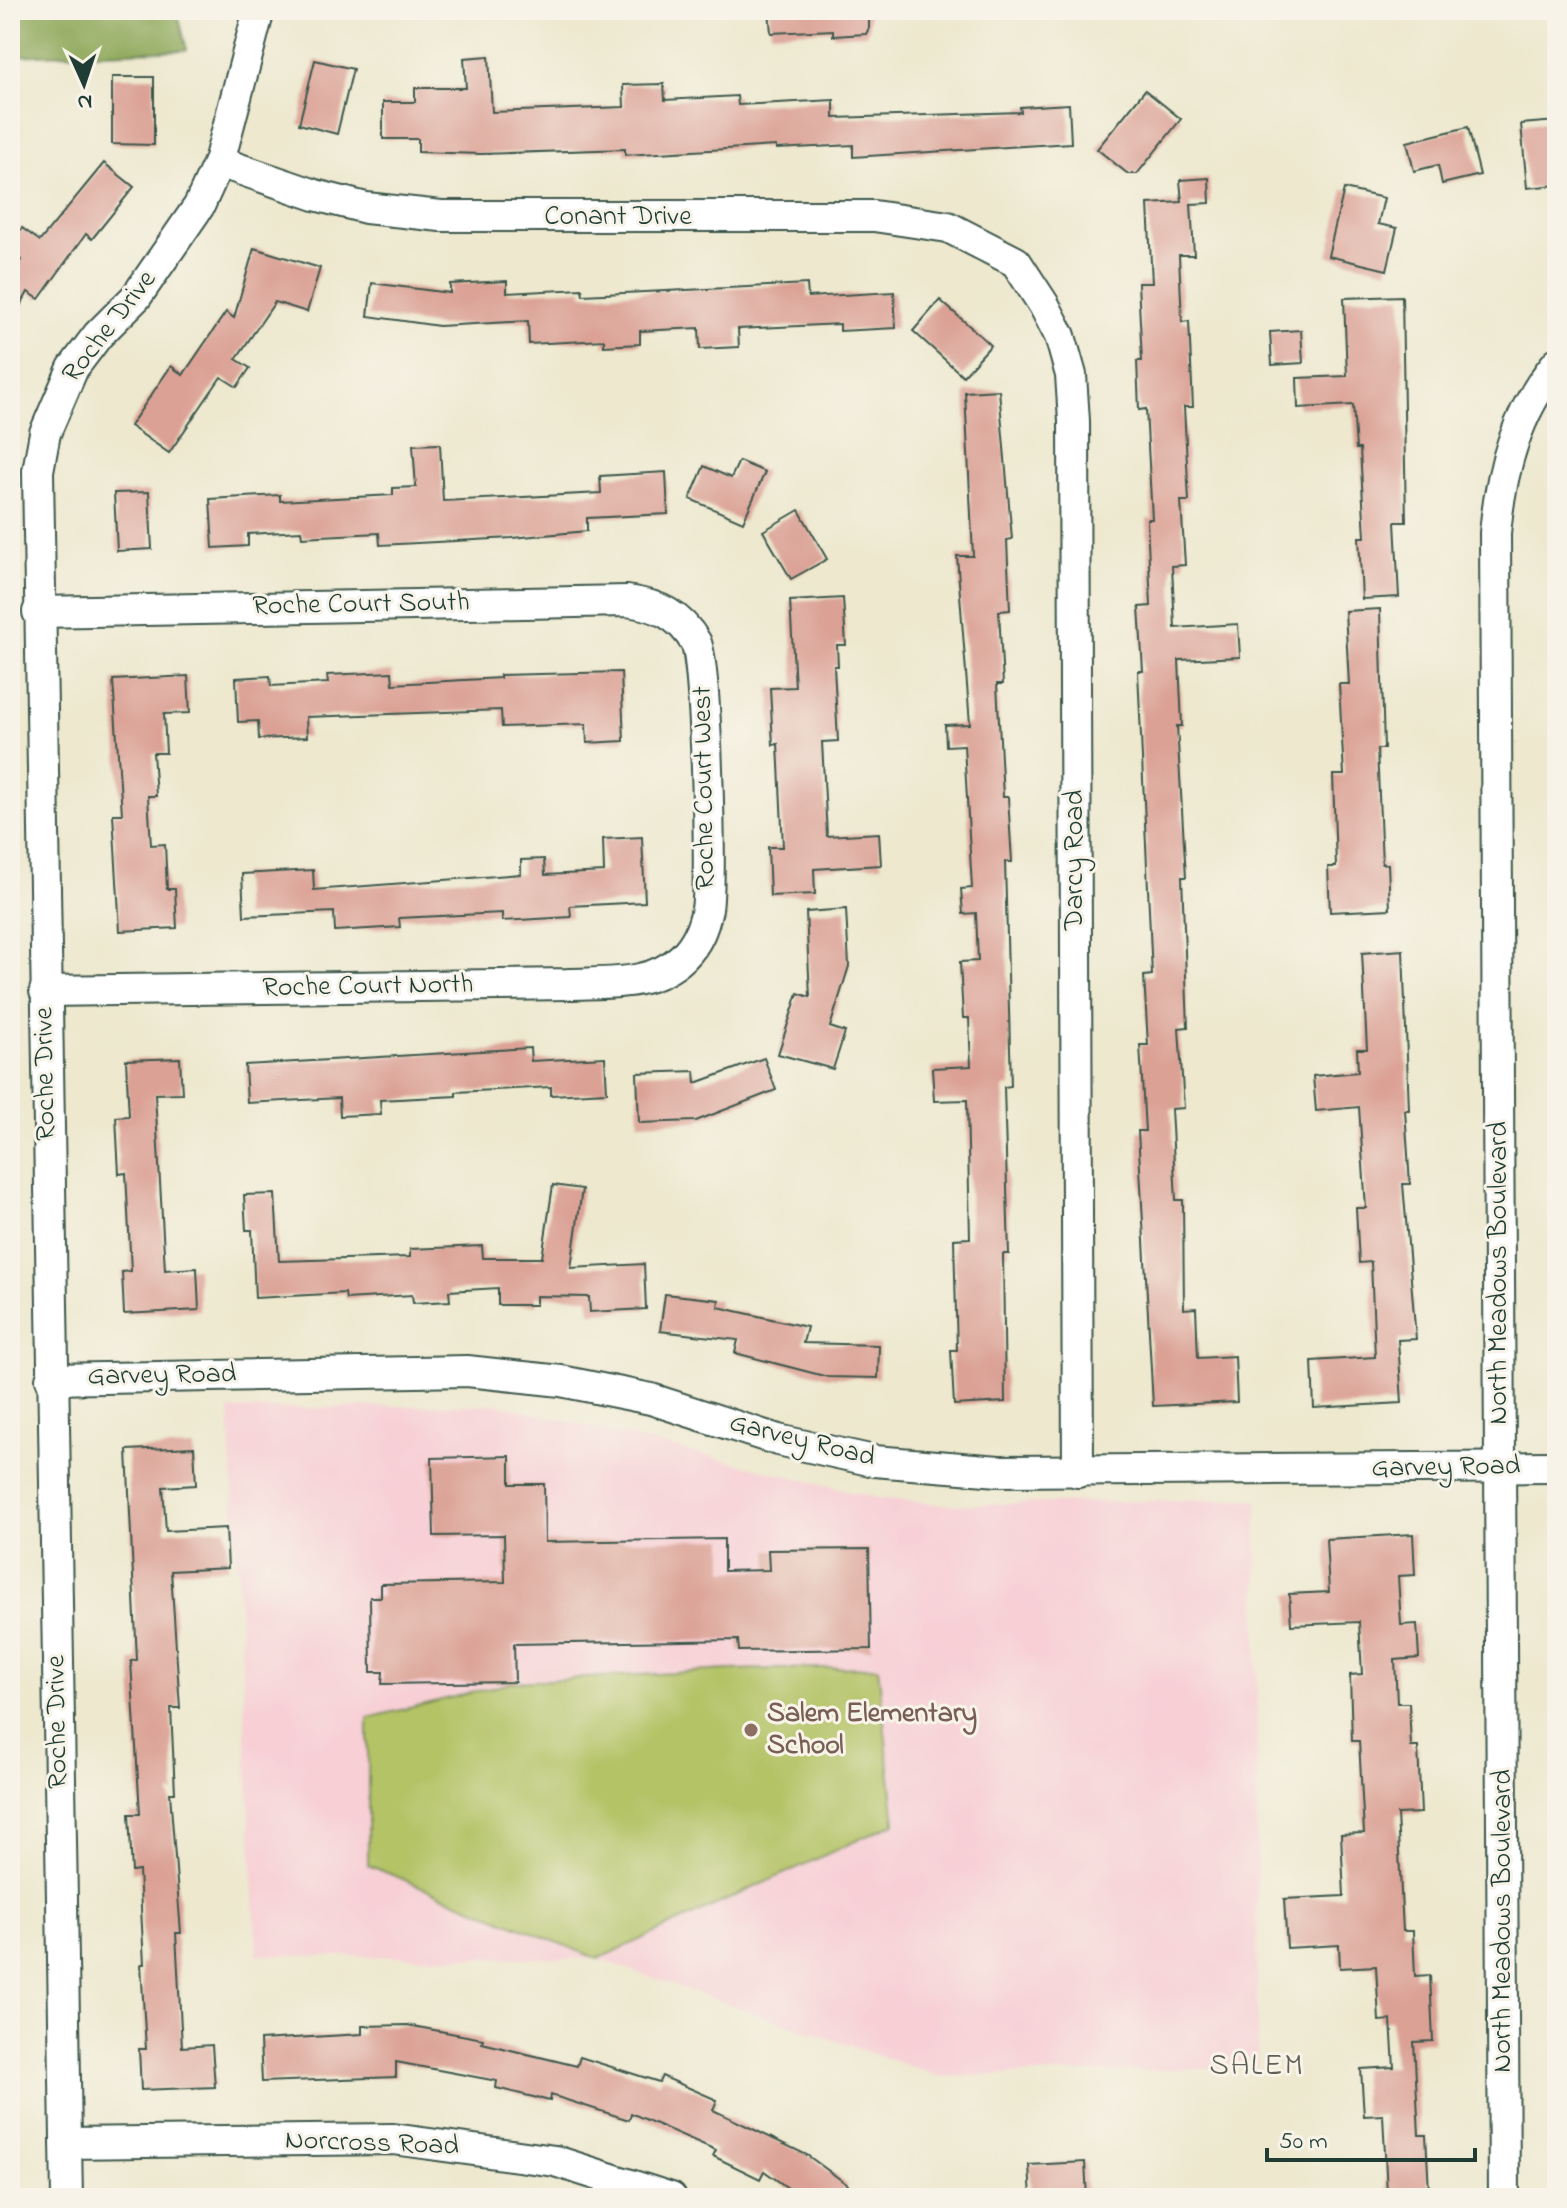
<svg xmlns="http://www.w3.org/2000/svg" width="1567" height="2208" font-family="'Indie Flower',sans-serif">
<rect width="100%" height="100%" fill="#f7f3e8"/>
<filter id="ink" filterUnits="userSpaceOnUse"><feTurbulence type="fractalNoise" baseFrequency=".0125" numOctaves="2"/><feDisplacementMap in="SourceGraphic" scale="16" xChannelSelector="R" yChannelSelector="G"/><feConvolveMatrix kernelMatrix="1 2 1 2 8 2 1 2 1" color-interpolation-filters="sRGB"/></filter>
<filter id="wash" filterUnits="userSpaceOnUse"><feTurbulence type="fractalNoise" baseFrequency=".006" numOctaves="4" result="noise"/><feDisplacementMap in="SourceGraphic" scale="32" xChannelSelector="R" yChannelSelector="G"/><feGaussianBlur stdDeviation="1.8" result="paint"/><feColorMatrix in="noise" values="0 0 0 0 0 0 0 0 0 0 0 0 0 0 0 0 0 1.4 0 .05"/><feComposite in="paint" operator="in"/></filter>
<g filter="url(#wash)">
<rect width="100%" height="100%" fill="#ede8ce"/>
<path fill="#f7cfd5" d="M497,1404L877,1498L947,1505L1257,1499V2067L941,2077L598,1959L257,1955L229,1410Z"/>
<path fill="#b4c366" stroke="#6a804d" stroke-width="2" d="M878,1667L895,1823L598,1959L368,1865V1718L515,1682L728,1670Z"/>
<path fill="#8fa95b" stroke="#577348" stroke-width="2" d="M10,10H177L187,50L10,56Z"/>
<g id="blocks">
<g fill="#dba195">
<path d="M769,10H869V28L866,34L833,36V30L771,33Z"/>
<path d="M489,56L492,112L624,107L623,85L664,84L665,100L737,96L738,105L834,100V118L1021,112L1020,107L1069,104L1071,143L853,157V145L776,149V146L625,155V149L481,154L418,152V139H383V102H415V88H466L464,58Z"/>
<path d="M315,60L353,69L337,134L299,124Z"/>
<path d="M112,77H154V145L112,144Z"/>
<path d="M1145,90L1181,119L1137,174H1128L1097,149Z"/>
<path d="M1557,121V185L1527,188L1521,124Z"/>
<path d="M1468,127L1480,175L1442,184L1438,165L1414,171L1407,142Z"/>
<path d="M104,163L134,187L92,239L86,234L39,299L28,292L10,325V276L21,260L10,252V245L22,228L40,241Z"/>
<path d="M1209,178L1210,203L1191,204L1194,255H1179L1182,322L1189,321L1193,407H1184L1189,501H1181L1185,565L1172,566L1175,628L1238,624L1240,657L1179,660L1182,726H1177L1186,877H1182L1188,1027L1179,1028L1184,1108L1171,1109L1176,1200H1183L1184,1309L1196,1308L1198,1358L1235,1356L1237,1402L1153,1406L1138,1131H1145L1140,1045H1148L1144,976L1152,975L1138,671H1143L1139,607L1151,606L1147,519H1152L1146,409L1139,410L1137,361H1142L1138,283H1152L1148,204L1182,202L1180,180Z"/>
<path d="M1344,189L1384,198L1378,224L1397,228L1387,270L1328,256Z"/>
<path d="M254,248L320,268L307,312L275,302L236,359L250,368L237,387L221,377L169,453L130,426L171,366L183,375L226,312L234,318Z"/>
<path d="M507,281V293L582,289L583,295L807,284L808,297L894,292L896,328L840,331V324L738,329L739,347L700,349L699,328L640,331V344L604,346V340L529,344L528,321L439,326L368,316L372,283L450,293V284Z"/>
<path d="M1402,296L1406,522H1395L1399,597L1362,599L1359,537H1365L1360,449H1356L1353,405L1298,408L1297,378L1347,376L1344,298Z"/>
<path d="M940,300L991,345L963,376L913,331Z"/>
<path d="M1301,330L1303,363L1272,365L1270,332Z"/>
<path d="M999,390L1012,539L1007,540L1010,610L999,611L1003,684H997L1003,797H1008L1012,862H1005L1011,1086L1004,1087L1009,1254H1003L1005,1402L954,1405L951,1350H957L954,1239L970,1238L967,1100L934,1101L932,1068L971,1066L969,1018H963L960,962L978,961L976,913L963,914L961,889L972,888L964,745L946,746L945,725L970,724L957,556H973L965,392Z"/>
<path d="M440,444L443,501L601,493L600,476L666,472L668,514L587,518V531L512,538L380,545L379,533L302,537L301,531L248,534V546L213,548L210,499L280,495V501L393,495V488L416,487L413,445Z"/>
<path d="M739,461L765,472L743,522L690,499L704,466L731,478Z"/>
<path d="M149,492L152,549L117,551L114,493Z"/>
<path d="M799,510L827,559L791,579L763,531Z"/>
<path d="M843,598L846,645H837L838,666H834L838,741L822,742L827,836L879,833L881,865L814,869L815,894L770,896L768,847H783L778,744L773,745L770,688L795,687L790,601Z"/>
<path d="M1380,609L1384,749H1377L1382,864H1388L1390,909L1330,912L1328,867H1336L1333,775H1344L1339,684H1349L1345,611Z"/>
<path d="M392,672L393,684L500,678V675L621,672L624,741L587,743L586,724L502,727L501,710L306,717L307,737L259,739L258,721L238,722L236,678L270,676L271,686L328,683L327,675Z"/>
<path d="M188,676L190,713L164,714L166,753H153L156,796H148L151,845L165,844L167,889H175L177,928L120,931L113,814H122L113,680Z"/>
<path d="M642,837L645,902L570,906L571,917L502,921V913L399,918L400,927L335,931L334,912L244,916L242,874L313,870L314,890L521,874V860L544,859L545,875L604,872L603,839Z"/>
<path d="M846,909L849,966L830,1027L845,1032L833,1069L778,1054L798,993L810,997L806,912Z"/>
<path d="M1403,950L1409,1110H1405L1410,1184H1403L1416,1339L1398,1340L1402,1403L1314,1408L1312,1361L1375,1357L1371,1262L1359,1263L1356,1208H1366L1359,1107L1316,1111L1313,1076L1358,1072L1357,1049H1367L1362,953Z"/>
<path d="M530,1048L531,1061L605,1057L607,1092L551,1095V1087L456,1092V1096L380,1100L381,1114L340,1116L339,1098L247,1103L245,1065Z"/>
<path d="M180,1058L182,1093L155,1094L165,1270L197,1268L199,1310L124,1314L122,1272L131,1271L126,1173L119,1174L116,1117L129,1116L126,1060Z"/>
<path d="M764,1058L776,1090L696,1121L639,1123L637,1073L695,1071L696,1083Z"/>
<path d="M553,1185L582,1189L571,1268L644,1264L646,1309L590,1312L589,1297L536,1296V1305H498V1288L449,1291L450,1301L413,1303L412,1295L346,1299L345,1293L255,1298L252,1230H246L244,1195L275,1194L279,1261L410,1257V1249L482,1246L483,1258H542Z"/>
<path d="M665,1294L719,1300L718,1307L807,1327L803,1343L879,1345L878,1378L828,1377L735,1353L738,1340L660,1331Z"/>
<path d="M194,1447L196,1485L163,1487L166,1531L226,1528L228,1568L171,1571L180,1708H171L175,1793H170L181,1933H176L182,2047L212,2045L215,2087L141,2090L139,2049H146L141,1964H144L139,1871L132,1872L129,1814H140L131,1661L137,1660L127,1450Z"/>
<path d="M510,1456V1484H544L545,1542L724,1539V1571L769,1570L768,1550L869,1549L871,1649L739,1651L738,1640L514,1644L515,1682L382,1684L383,1672H371L370,1597H381V1584L505,1582L504,1535L434,1536L432,1458Z"/>
<path d="M1413,1534L1415,1575L1398,1576L1401,1625L1417,1624L1419,1658L1395,1660L1397,1703H1409L1411,1747H1418L1421,1813L1397,1814L1403,1931H1413L1415,1976L1430,1975L1433,2041L1414,2042L1419,2135H1426L1429,2191L1387,2193L1383,2115L1364,2116L1361,2069L1394,2067L1391,2020L1379,2021L1376,1966L1340,1968L1339,1945L1287,1948L1284,1899L1344,1896L1341,1834L1364,1833L1359,1741H1352L1350,1675L1362,1674L1359,1622L1291,1625L1289,1594L1329,1592L1326,1539Z"/>
<path d="M407,2025L483,2039L482,2043L577,2066L580,2057L659,2082L662,2076L717,2100L713,2110L807,2155L848,2185L838,2198H802L764,2171L760,2179L713,2156L716,2150L631,2113L629,2120L551,2095L550,2101L496,2088L497,2081L396,2062V2077L262,2082L260,2040L362,2034V2026Z"/>
<path d="M1085,2162L1087,2198H1031L1029,2165Z"/>
</g>
</g>
</g>
<g filter="url(#ink)">
<use href="#blocks" fill-opacity="0" stroke="#3e574b" stroke-width="2"/>
<g fill="none" stroke-linecap="round" stroke-linejoin="round">
<defs>
<g id="minor">
<path d="M219,162L315,195L366,208L441,216H874L948,227L1016,262L1044,305L1060,336L1071,375L1074,421L1078,1472"/>
<path d="M38,612L627,601C658,605 680,615 696,643C706,661 712,882 707,909C703,928 697,943 683,957C652,987 608,982 568,984L45,991"/>
<path d="M51,1379L467,1371L561,1381L651,1399L778,1440L874,1461L999,1471L1557,1467"/>
<path d="M66,2143L393,2139L555,2161L671,2198"/>
<path d="M67,2198L38,471L45,433L73,368L98,335L136,297L199,206L219,162L259,10"/>
<path d="M1504,2198L1495,533C1501,470 1516,413 1557,363"/>
</g>
</defs>
<use href="#minor" stroke="#3e574b" stroke-width="34"/>
<use href="#minor" stroke="#fff" stroke-width="30"/>
</g>
</g>
<circle fill="#8d6e63" stroke="#f7f3e8" stroke-width="3" cx="751" cy="1730" r="8"/>
<g text-anchor="middle" dominant-baseline="central" stroke-width="6" stroke-linejoin="round" paint-order="stroke">
<g font-size="28" fill="#1f3d34" stroke="#f7f3e8">
<text x="618" y="217">Conant Drive</text>
<text transform="translate(110 327) rotate(-52)">Roche Drive</text>
<text transform="translate(361 605) rotate(-1)">Roche Court South</text>
<text transform="translate(705 788) rotate(-91)">Roche Court West</text>
<text transform="translate(1075 860) rotate(-90)">Darcy Road</text>
<text transform="translate(368 987) rotate(-1)">Roche Court North</text>
<text transform="translate(46 1074) rotate(-91)">Roche Drive</text>
<text transform="translate(1499 1273) rotate(-90)">North Meadows Boulevard</text>
<text transform="translate(162 1376) rotate(-1)">Garvey Road</text>
<text transform="translate(802 1441) rotate(14)">Garvey Road</text>
<text transform="translate(1446 1468) rotate(-1)">Garvey Road</text>
<text transform="translate(58 1722) rotate(-91)">Roche Drive</text>
<text transform="translate(1503 1921) rotate(-90)">North Meadows Boulevard</text>
<text transform="translate(372 2144) rotate(2)">Norcross Road</text>
</g>
<g font-size="28" font-weight="bold" fill="#785e54" stroke="#f7f3e8" text-anchor="start">
<text x="767" y="1714">Salem Elementary<tspan x="767" dy="32">School</tspan></text>
</g>
<g font-size="30" letter-spacing="2" fill="#616056" stroke="#f7f3e8">
<text x="1257" y="2067">SALEM</text>
</g>
</g>
<rect width="1567" height="2208" fill="none" stroke="#f7f3e8" stroke-width="40"/>
<g transform="translate(84 84) rotate(177)" stroke="#f7f3e8" stroke-width="6" paint-order="stroke">
<path d="M0-6L14 30L0 20L-14 30Z" fill="#1f3d34"/>
<text y="-12" font-size="22" font-weight="bold" text-anchor="middle" fill="#1f3d34">N</text>
</g>
<path d="M1267 2148v12h208v-12" fill="none" stroke="#1f3d34" stroke-width="4"/>
<text x="1279" y="2148" font-size="24" fill="#1f3d34" stroke="#f7f3e8" stroke-width="6" paint-order="stroke">50 m</text>
</svg>
